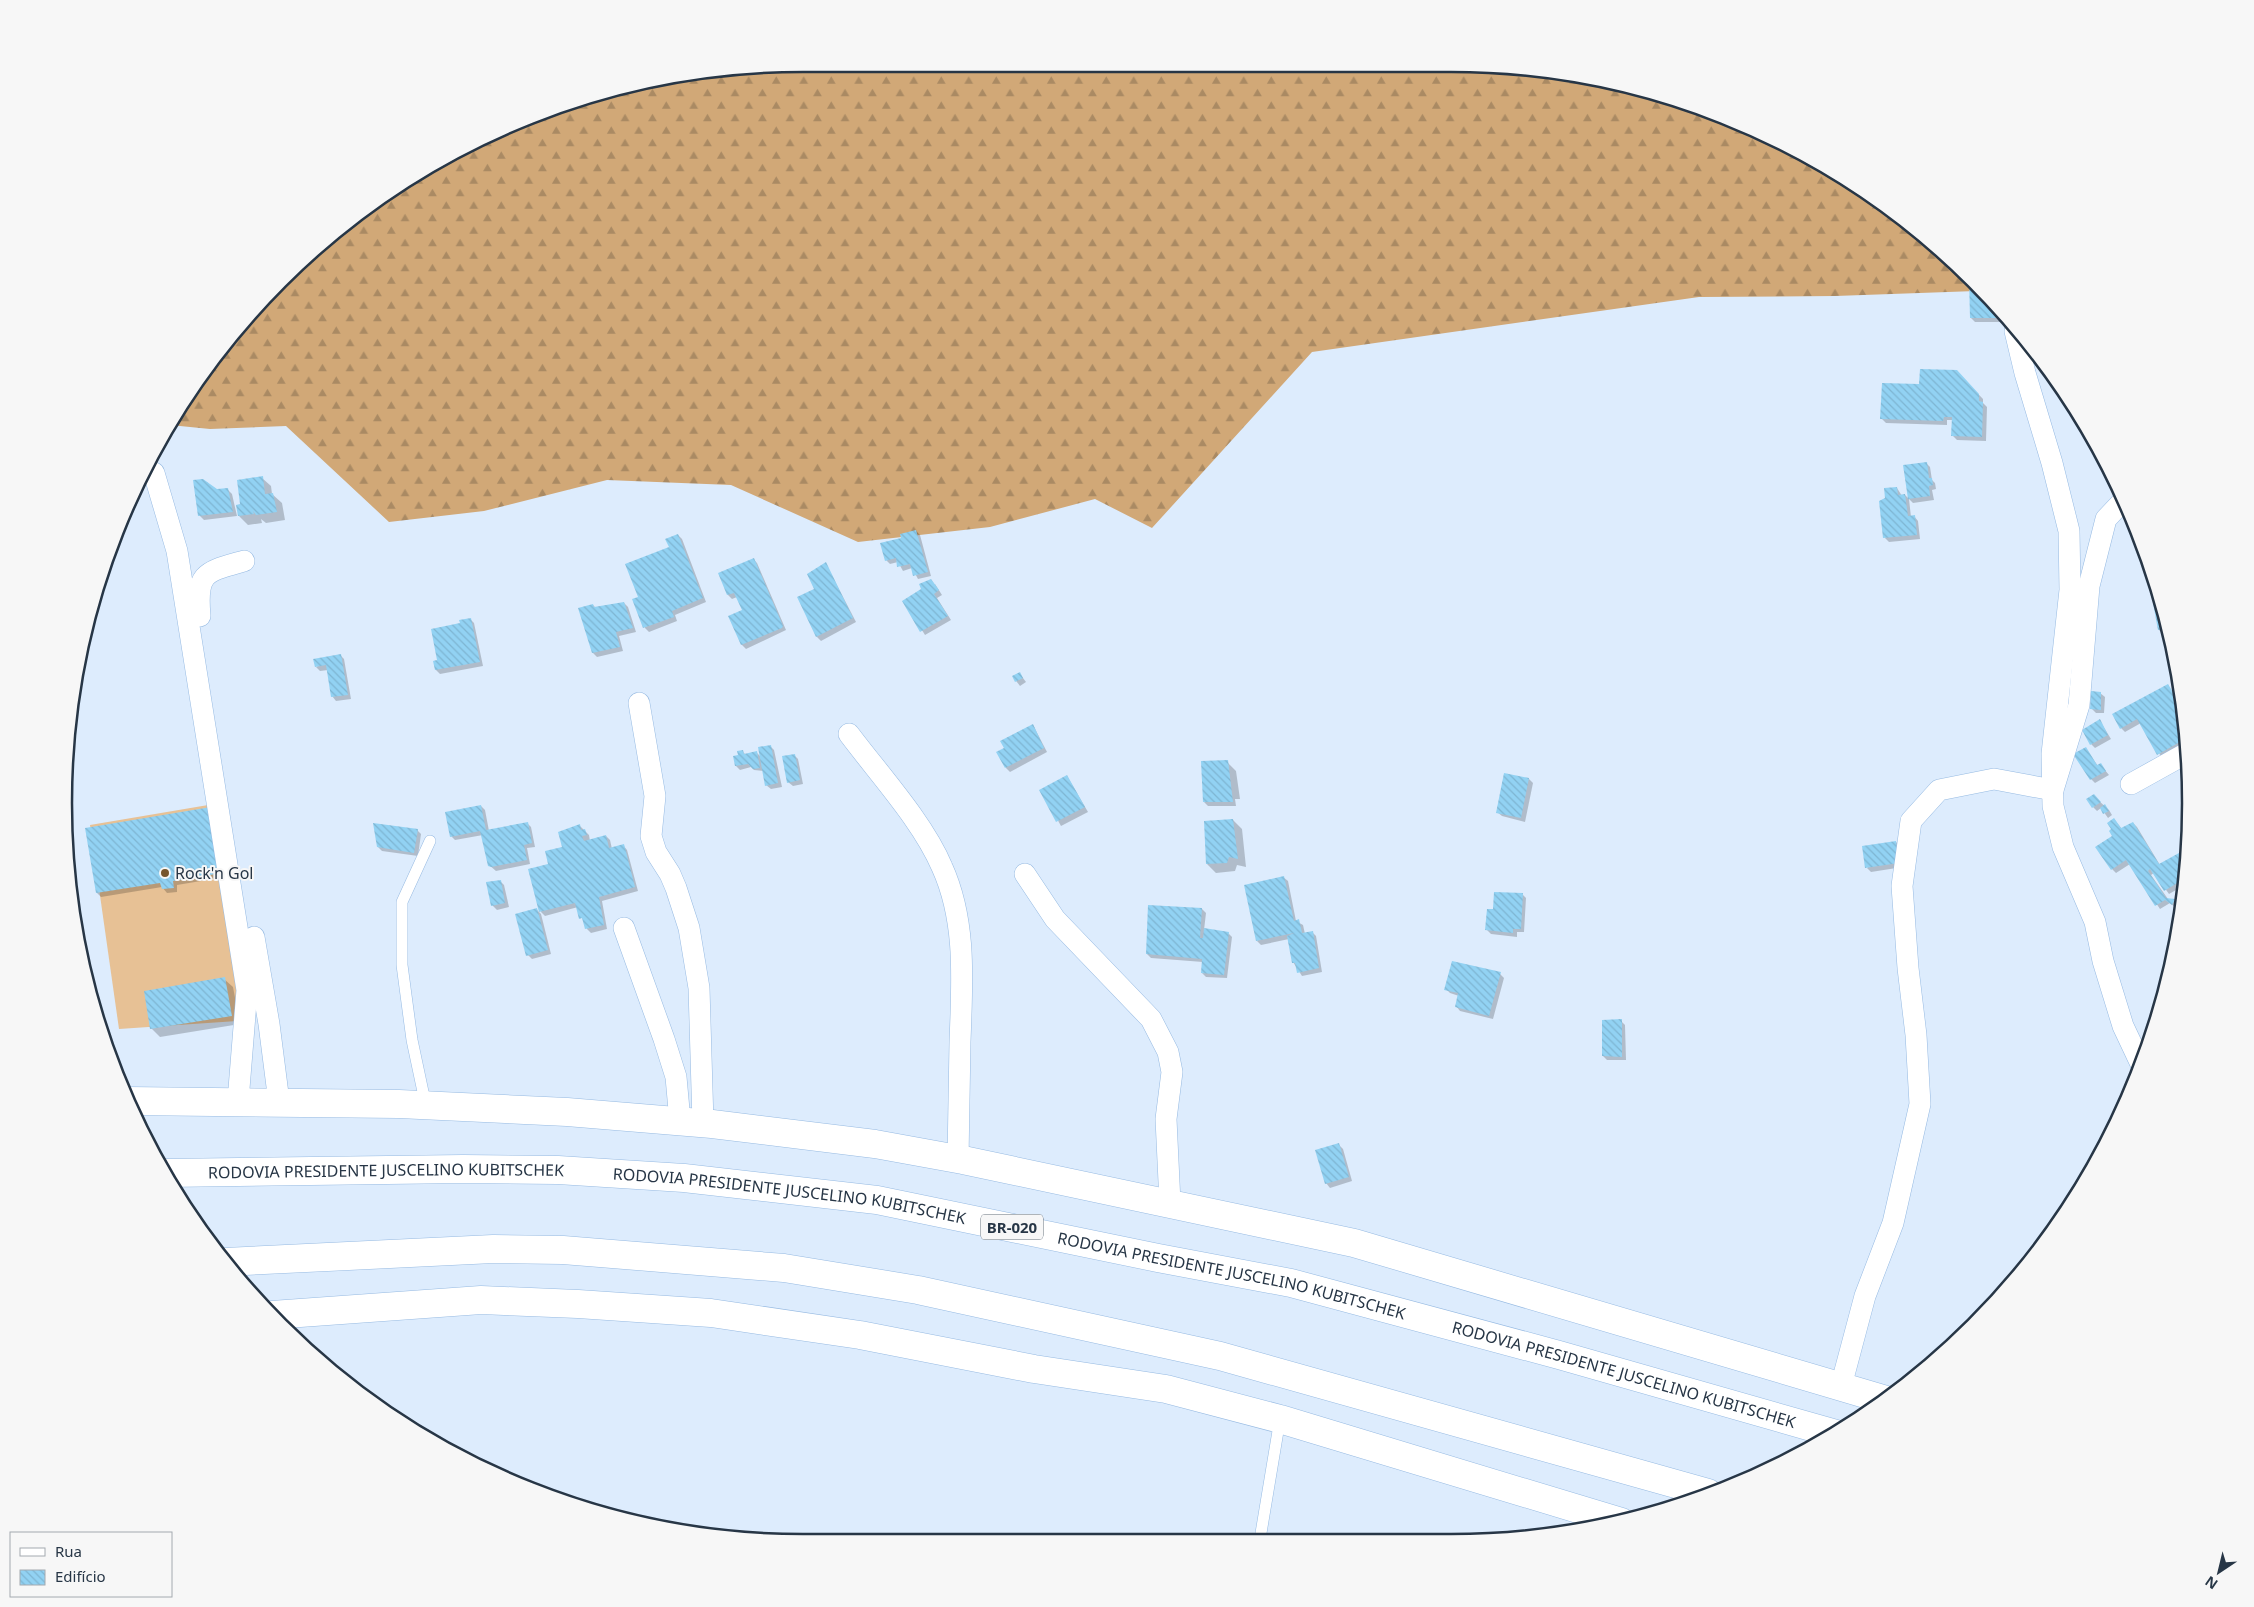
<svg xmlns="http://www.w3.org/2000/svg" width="2254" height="1607" font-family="'Noto Sans',sans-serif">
<defs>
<pattern id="forest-firs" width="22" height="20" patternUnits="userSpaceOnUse" patternTransform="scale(1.25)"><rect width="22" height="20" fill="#d1a877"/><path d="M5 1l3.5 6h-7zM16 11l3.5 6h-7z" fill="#aa8a63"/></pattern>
<pattern id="building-back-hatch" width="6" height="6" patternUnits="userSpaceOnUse" patternTransform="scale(1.25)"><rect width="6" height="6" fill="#92d2f3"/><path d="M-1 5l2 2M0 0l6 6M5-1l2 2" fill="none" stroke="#7eb5d2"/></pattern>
</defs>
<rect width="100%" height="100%" fill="#ddecfd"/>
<path fill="url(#forest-firs)" d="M1451,64L1595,78L1733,120L1821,163L1938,247L1987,296L1976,291L1835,296L1699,297L1312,352L1152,528L1095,499L990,527L858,542L731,485L607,480L484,511L389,522L286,426L210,429L170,425L188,393L247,316L316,247L393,188L520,120L612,89L707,70Z"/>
<path fill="#e7c195" d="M220,803L252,1020L119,1029L90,825Z"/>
<g fill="#0003">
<path d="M1971,280L2007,316L2011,322H1975L1971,318Z"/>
<path d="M1957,372L1983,399V403L1987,407L1986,441L1957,440L1953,436V420H1947V425L1886,423L1882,419L1921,385Z"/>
<path d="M1926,463L1930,467L1932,480L1935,483L1936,489L1932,490L1934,500L1913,503L1909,499Z"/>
<path d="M262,478L271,486L272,494L282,503L285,520L266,523L261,519L262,523L248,525L239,516L241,505Z"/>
<path d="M194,481L207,482L216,491L228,490L232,494L237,516L204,520L200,516Z"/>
<path d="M137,483L132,499L137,504L131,517L124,520Z"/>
<path d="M1897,488L1902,496L1905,495L1909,499L1911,517L1914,516L1918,521L1920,539L1889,542L1885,538L1880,502Z"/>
<path d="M916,531L920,535L931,576L918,579L912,568L903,571L898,562L890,564L886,560L902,538Z"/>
<path d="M678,535L682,539L706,602L675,615L677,621L649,632L645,628L634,600L640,598Z"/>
<path d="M753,559L757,563L786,630L746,649L742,645L743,611L737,597L732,599L728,595L719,574Z"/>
<path d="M826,564L856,622L821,641L817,637Z"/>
<path d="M935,584L942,595L937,598L951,620L925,635L904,601Z"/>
<path d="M624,603L628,607L636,632L619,636L623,651L597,657L593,653L580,609L593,605L596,608Z"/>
<path d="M2160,603L2167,633L2163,634L2159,630L2154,604Z"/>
<path d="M470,619L474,623L483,666L440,674L436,670L434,662L439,660L462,624Z"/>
<path d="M340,655L344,659L351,699L336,701L332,696L328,670L320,671L316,667Z"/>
<path d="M1020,674L1026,682L1020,686L1013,677Z"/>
<path d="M2168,685L2177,699L2182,697L2185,745L2162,758L2141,723L2125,732L2121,728Z"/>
<path d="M2100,693L2105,697L2104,713H2096L2092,709Z"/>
<path d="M2100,721L2111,739L2095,748L2091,744Z"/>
<path d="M1033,725L1047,752L1010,772L1006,768V748Z"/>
<path d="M770,746L774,750L782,787L771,789L766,785L764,771L754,770L751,767L740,770L736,766L742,751L746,755L757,753L761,757Z"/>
<path d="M2086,749L2098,766L2100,764L2109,775L2095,783L2091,779Z"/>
<path d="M794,755L798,759L803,784L793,786L788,782Z"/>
<path d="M1227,762L1236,771L1240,799H1235L1236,806H1208L1204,802Z"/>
<path d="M1067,776L1088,812L1061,826L1041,790Z"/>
<path d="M1529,779L1533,783L1525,822L1502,816L1497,812Z"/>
<path d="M2098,800L2109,810L2112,815L2108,818L2101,808L2097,811L2093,807Z"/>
<path d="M481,806L485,810L489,831L527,823L531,827L535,847L527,848L530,864L496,871L489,865L483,835L455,840L451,836Z"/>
<path d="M210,809L225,877L177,885V892L167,893L162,887L101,897L97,893L87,829Z"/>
<path d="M2114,819L2122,829L2133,823L2137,827L2160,865L2189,849L2183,886L2169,894L2154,873L2151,875L2168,899L2174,900L2178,904L2176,908L2170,903L2160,909L2130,864L2116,873L2112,869L2097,848L2113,836Z"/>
<path d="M1233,820L1242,829L1246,867L1237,865L1235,871L1216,873L1207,864Z"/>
<path d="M579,825L589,835L590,841L606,836L610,840L612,849L623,845L627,850L638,891L602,901L607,929L591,933L587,929L578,907L545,916L541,912L530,870L550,865Z"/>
<path d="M417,830L421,834L418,856L382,851L378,847Z"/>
<path d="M1896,842L1900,846L1903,867L1871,872L1867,868Z"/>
<path d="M1283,877L1288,881L1296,921L1303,925L1305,934L1312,932L1316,936L1322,972L1302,976L1293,962L1289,939L1261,945L1257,941Z"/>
<path d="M500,881L504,885L509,907L497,910L493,906L488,883Z"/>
<path d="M1522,894L1526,898L1524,932H1517V937L1491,934L1487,930L1494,910Z"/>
<path d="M1202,909L1206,913L1204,930L1228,933L1232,937L1227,978L1206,977L1202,973L1203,962L1151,958L1147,954Z"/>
<path d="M537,910L541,914L551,954L532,959L528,955Z"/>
<path d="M1500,974L1504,978L1493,1019L1460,1011L1456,1006L1459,996L1450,993L1446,989Z"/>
<path d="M224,979L233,987L240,1024L160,1037L151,1028Z"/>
<path d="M1621,1021L1625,1025L1626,1060H1607L1603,1056Z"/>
<path d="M1339,1145L1343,1149L1352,1181L1330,1188L1326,1183Z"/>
</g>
<g fill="url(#building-back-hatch)">
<path d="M1969,279L2007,316L2008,318H1970Z"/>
<path d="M1920,369L1957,370L1979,394V401L1983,402L1982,437L1951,436L1952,417H1944L1943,421L1880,419L1882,383L1919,384Z"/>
<path d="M1927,462L1929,478H1932L1933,485L1929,486L1930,496L1908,499L1903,465Z"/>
<path d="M263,476L265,494L273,493L277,512L256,515L253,511L254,514L238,516L236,505L240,504L237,480Z"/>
<path d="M203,479L217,489L228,488L233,512L198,516L193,480Z"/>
<path d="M1897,487L1898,495L1905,494L1908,516L1915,515L1917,535L1883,538L1879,501L1885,498L1884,488Z"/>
<path d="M916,530L928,572L913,576L910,564L897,567L896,558L885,561L880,543L901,538L900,534Z"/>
<path d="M678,534L703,598L672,611L674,617L643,628L632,599L638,597L625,564L669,547L665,539Z"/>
<path d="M754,558L783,626L782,628L741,645L728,616L742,610L734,593L727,595L718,573Z"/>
<path d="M826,562L853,618L816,637L797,597L814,589L807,574Z"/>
<path d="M931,579L939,590L934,594L948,616L920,632L902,601L921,589L919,584Z"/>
<path d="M624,602L633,628L616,632L620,647L592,653L578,608L593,604L594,607Z"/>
<path d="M2159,602L2166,629L2158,630L2153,603Z"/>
<path d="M471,618L480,662L435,670L433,661L437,660L431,629L460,623L459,620Z"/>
<path d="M341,654L348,695L331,697L326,665L315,667L313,659Z"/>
<path d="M1020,672L1023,678L1015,682L1012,676Z"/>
<path d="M2168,684L2176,698L2181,696L2184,709L2181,711L2184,718L2185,739L2157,755L2137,719L2120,729L2112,714Z"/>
<path d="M2091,691L2101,692V710L2090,709Z"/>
<path d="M2100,719L2108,735L2090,745L2082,730Z"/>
<path d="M1033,724L1044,748L1005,768L996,752L1004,748L1000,741Z"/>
<path d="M771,745L778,783L765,786L758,747Z"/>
<path d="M2086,747L2097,765L2101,763L2106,771L2090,780L2073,754Z"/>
<path d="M743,750L744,754L757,751L760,768L753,769L748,764L735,766L733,756L738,755L737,751Z"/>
<path d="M795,754L800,780L787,783L782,756Z"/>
<path d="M1228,760L1233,802H1203L1201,761Z"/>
<path d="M1504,773L1529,778L1521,818L1496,813Z"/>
<path d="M1067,775L1085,807L1056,822L1039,790Z"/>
<path d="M2094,794L2101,802L2092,808L2086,799Z"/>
<path d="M2187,794V807L2182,797Z"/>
<path d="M2105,804L2109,811L2103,814L2100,808Z"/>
<path d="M481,805L486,830L528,822L532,843L524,845L527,860L491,867L488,866L480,831L450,837L445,812Z"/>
<path d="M211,807L222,873L173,881L174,888L162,889L160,883L96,893L85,828Z"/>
<path d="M2114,818L2121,828L2133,822L2159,864L2188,848L2184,879L2164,891L2150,869L2148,871L2166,898L2175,899L2172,905L2165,900L2155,906L2126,860L2111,870L2095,847L2112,836L2109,831L2111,829L2107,823Z"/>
<path d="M1233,819L1238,859L1229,857L1227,863L1206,864L1204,821Z"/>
<path d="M373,823L418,829L414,853L377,847Z"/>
<path d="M580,824L581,830L585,829L587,835L582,836L584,841L606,835L609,848L624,844L635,887L599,897L604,925L585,929L582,918L579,919L575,903L539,912L528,869L548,864L545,851L562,847L558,832Z"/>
<path d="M1896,841L1899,863L1865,868L1862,846Z"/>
<path d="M1284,876L1294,921L1299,919L1302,933L1313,931L1319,968L1297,973L1295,963H1292L1287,936L1294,933L1256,941L1244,885Z"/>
<path d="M501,880L505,903L491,906L486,882Z"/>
<path d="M1494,892L1523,893L1521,929H1513V933L1485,930L1487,909H1493Z"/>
<path d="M1148,905L1202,908L1200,938H1203L1204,928L1229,932L1224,975L1201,973L1202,959L1146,954Z"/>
<path d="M537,908L548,950L526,956L515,914Z"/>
<path d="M1452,961L1501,972L1489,1016L1455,1007L1458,993L1444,990Z"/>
<path d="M225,977L232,1016L150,1029L144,991Z"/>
<path d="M1622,1019V1057L1602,1056V1020Z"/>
<path d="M1339,1143L1349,1177L1325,1184L1315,1150Z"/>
</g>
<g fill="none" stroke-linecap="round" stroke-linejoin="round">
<defs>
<g id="service">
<path d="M426,1106L412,1040L402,965V902L430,841"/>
<path d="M1260,1539L1280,1419"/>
</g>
<g id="minor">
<path d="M2015,331L2025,373L2052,463L2069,531L2070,590L2052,754L2053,806L2063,847L2095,922L2103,961L2123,1026L2140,1062"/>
<path d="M154,473L177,551L247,990L238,1101"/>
<path d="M200,616C196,572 205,572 244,561"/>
<path d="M639,703L655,796L651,836L656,852L670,874L676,888L689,928L699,988L703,1123"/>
<path d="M849,734C879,774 923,822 942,867C967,922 962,983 960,1042C959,1081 959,1120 958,1159"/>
<path d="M2131,784L2185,754"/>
<path d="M1025,874L1055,919L1151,1019L1168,1052L1172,1072L1166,1119L1170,1203"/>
<path d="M624,928L664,1039L676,1077L680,1121"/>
<path d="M254,937L269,1024L279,1102"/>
<path d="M1841,1386L1865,1296L1893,1223L1920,1104L1916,1035L1908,968L1902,886L1911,821L1939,790L1994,779L2053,790L2079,705L2089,586L2106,519L2122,502"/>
</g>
<g id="secondary">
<path d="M128,1101L399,1104L567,1112L712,1124L875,1144L963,1160L1354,1243L1886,1400"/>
<path d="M272,1315L481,1300L578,1304L711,1313L860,1335L1034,1369L1166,1389L1280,1419L1621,1522"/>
</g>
<g id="trunk">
<path id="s1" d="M166,1173L463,1169L558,1170L684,1178L877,1200L1158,1258L1291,1283L1559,1355L1836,1434"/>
<path d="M225,1262L493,1249L563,1250L784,1268L918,1290L1220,1356L1708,1493"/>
</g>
</defs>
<use href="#service" stroke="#96bae2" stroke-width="12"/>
<use href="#minor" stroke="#96bae2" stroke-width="22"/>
<use href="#secondary" stroke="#96bae2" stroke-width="29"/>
<use href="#trunk" stroke="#96bae2" stroke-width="29"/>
<use href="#service" stroke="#fff" stroke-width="11"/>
<use href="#minor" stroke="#fff" stroke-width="21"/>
<use href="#secondary" stroke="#fff" stroke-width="28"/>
<use href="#trunk" stroke="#fff" stroke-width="28"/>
</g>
<circle fill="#76552c" stroke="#f7f7f7" stroke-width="2" cx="165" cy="873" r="5"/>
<g text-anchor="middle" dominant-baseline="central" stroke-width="4" stroke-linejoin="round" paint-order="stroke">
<rect fill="#f7f7f7" stroke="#65707b" stroke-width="1" x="981" y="1214.5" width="62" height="25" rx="4"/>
<g font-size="15" font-weight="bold" fill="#273646">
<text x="1012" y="1227">BR-020</text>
</g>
<g font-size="16" fill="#273646" stroke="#f7f7f7" text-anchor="start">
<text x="175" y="873">Rock'n Gol</text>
</g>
<g font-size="16" fill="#273646" stroke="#f7f7f7">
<text stroke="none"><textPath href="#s1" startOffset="220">RODOVIA PRESIDENTE JUSCELINO KUBITSCHEK</textPath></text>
<text stroke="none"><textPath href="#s1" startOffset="625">RODOVIA PRESIDENTE JUSCELINO KUBITSCHEK</textPath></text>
<text stroke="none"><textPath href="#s1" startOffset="1075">RODOVIA PRESIDENTE JUSCELINO KUBITSCHEK</textPath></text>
<text stroke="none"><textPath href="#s1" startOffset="1480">RODOVIA PRESIDENTE JUSCELINO KUBITSCHEK</textPath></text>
</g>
</g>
<path d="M0 0H2254V1607H0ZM803 72H1451A731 731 0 0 1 2182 803V803A731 731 0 0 1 1451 1534H803A731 731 0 0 1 72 803V803A731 731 0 0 1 803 72Z" fill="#f7f7f7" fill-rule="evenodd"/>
<path fill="none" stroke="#273646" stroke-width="2.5" d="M803 72H1451A731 731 0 0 1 2182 803V803A731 731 0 0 1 1451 1534H803A731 731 0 0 1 72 803V803A731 731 0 0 1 803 72Z"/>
<rect x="10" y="1532" width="162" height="65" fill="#f7f7f7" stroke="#a4aab0"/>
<rect x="20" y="1548" width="25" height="8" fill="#ffffff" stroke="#a4aab0"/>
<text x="55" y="1557" font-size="15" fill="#273646">Rua</text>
<rect x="20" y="1570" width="25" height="15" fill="url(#building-back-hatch)" stroke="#a4aab0"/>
<text x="55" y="1582" font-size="15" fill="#273646">Edifício</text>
<g transform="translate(2219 1572) rotate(215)" stroke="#f7f7f7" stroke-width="4" paint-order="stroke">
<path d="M0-4L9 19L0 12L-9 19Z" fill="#273646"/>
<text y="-8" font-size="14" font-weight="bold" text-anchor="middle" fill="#273646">N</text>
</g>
</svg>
